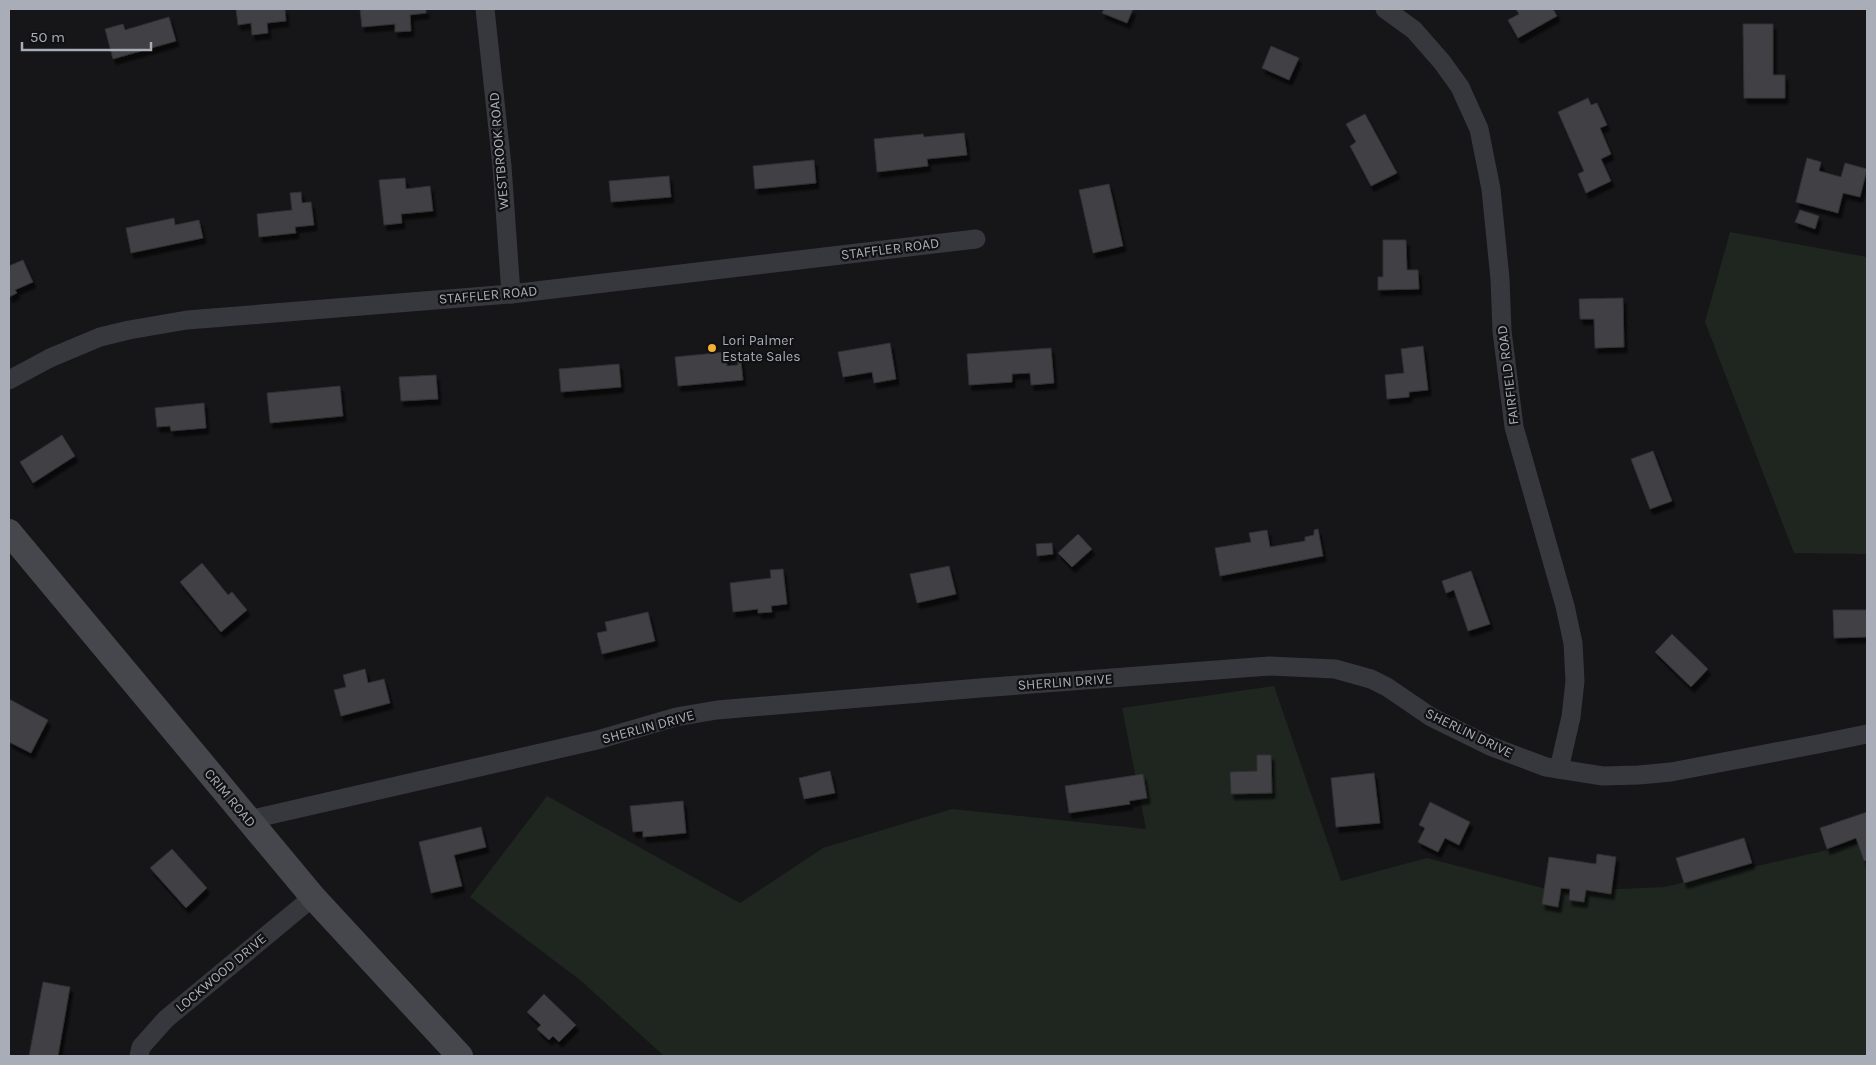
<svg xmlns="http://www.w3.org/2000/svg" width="1876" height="1065" font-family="Karla,sans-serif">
<defs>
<filter id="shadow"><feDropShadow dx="3" dy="5.5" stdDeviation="1" flood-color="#0009"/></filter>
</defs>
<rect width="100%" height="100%" fill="#161618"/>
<g fill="#1e261f">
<path d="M1730,232L1867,257V554L1794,553L1705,322Z"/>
<path d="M1274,686L1341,881L1427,858L1558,892L1664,887L1867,841V1056H664L580,980L470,897L547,796L740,903L823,848L952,809L1146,829L1122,708Z"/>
</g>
<g fill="#404145" stroke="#303034" filter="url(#shadow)">
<path d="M236,9H285L286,21L267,23L268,33L252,35L251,23L238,25Z"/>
<path d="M360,9H426V13L410,15L411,31L395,32V24L362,27Z"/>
<path d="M1104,9H1133L1127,23L1102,13Z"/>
<path d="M1516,9H1553L1557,16L1518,38L1508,20L1519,14Z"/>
<path d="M169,17L176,41L113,59L105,29L123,24L125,30Z"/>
<path d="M1743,24H1773V75H1785V98H1744Z"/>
<path d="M1271,46L1299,58L1289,80L1262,68Z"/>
<path d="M1588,98L1591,105L1597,103L1607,125L1600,128L1611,154L1601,159L1611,181L1586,193L1578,174L1584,171L1558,112Z"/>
<path d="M1365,114L1397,173L1371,186L1350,146L1356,142L1346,124Z"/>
<path d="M964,133L967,155L927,159L928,166L877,172L874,139L923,134L924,137Z"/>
<path d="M1807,158L1821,162L1819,171L1841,177L1845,163L1867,169L1860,197L1843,193L1838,213L1796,202Z"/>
<path d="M814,160L816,183L755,189L753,166Z"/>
<path d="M669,176L671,197L611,202L609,181Z"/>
<path d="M405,178L406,189L430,186L433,211L401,214L402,223L384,225L379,180Z"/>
<path d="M1109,184L1123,246L1093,253L1079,190Z"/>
<path d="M301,192L302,203L311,202L314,225L295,227L296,233L259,237L257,214L292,210L290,193Z"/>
<path d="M1800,210L1819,216L1815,229L1795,222Z"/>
<path d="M174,218L175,225L199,220L203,238L131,253L126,228Z"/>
<path d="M1383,240H1406L1407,270H1418L1419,289L1378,290V277H1383Z"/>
<path d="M23,260L33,282L15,290L17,293L9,297V266Z"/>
<path d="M1623,298L1624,347L1595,348L1594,319H1580L1579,299Z"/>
<path d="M890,343L896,379L874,383L872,372L843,377L838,352Z"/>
<path d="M1423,346L1428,390L1409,392V397L1387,399L1385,375L1404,373L1401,349Z"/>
<path d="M1051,348L1054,383L1031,385L1030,373L1012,374V382L969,385L967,354Z"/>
<path d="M726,352L727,366L738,365L736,353L740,352L743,380L678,386L675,357Z"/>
<path d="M619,364L621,387L561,392L559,369Z"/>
<path d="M436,375L438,399L401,401L399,377Z"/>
<path d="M340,386L343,416L270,423L267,393Z"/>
<path d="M204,403L206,428L171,431L170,426L157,427L155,408Z"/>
<path d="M62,435L75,456L33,483L20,462Z"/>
<path d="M1653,451L1672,501L1650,509L1631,459Z"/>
<path d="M1318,529L1323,556L1220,576L1215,548L1251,542L1249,533L1267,530L1270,547L1305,541V537L1314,535V530Z"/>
<path d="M1078,534L1092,549L1072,567L1058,553Z"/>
<path d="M1052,543L1053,554L1037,556L1036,544Z"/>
<path d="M202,563L228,595L232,592L247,610L221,632L180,582Z"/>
<path d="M949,566L956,594L917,603L910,574Z"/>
<path d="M783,569L787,604L771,606L772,612L758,613V609L733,612L730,583L771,578L770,570Z"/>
<path d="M1471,571L1490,624L1468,631L1454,590L1446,593L1442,581Z"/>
<path d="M1833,610H1867V637L1834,638Z"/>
<path d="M648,612L655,641L602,654L597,633L607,631L605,622Z"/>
<path d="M1672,634L1708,669L1691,687L1655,652Z"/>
<path d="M365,669L368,683L384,679L390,703L341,716L334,690L346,687L343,675Z"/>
<path d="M9,699L48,720L31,753L9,742Z"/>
<path d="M1257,755H1271L1272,793L1231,794L1230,772L1257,771Z"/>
<path d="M830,771L835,793L804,799L799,778Z"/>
<path d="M1374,773L1380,823L1336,827L1331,778Z"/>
<path d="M1143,774L1147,798L1129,801L1130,804L1069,813L1065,786Z"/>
<path d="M683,801L686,833L643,837V831L633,832L630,806Z"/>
<path d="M1430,802L1470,822L1459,845L1445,838L1438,852L1418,842L1425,828L1419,825Z"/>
<path d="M1867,812V860L1864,861L1856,838L1827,849L1820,828Z"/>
<path d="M481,827L486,847L454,855L462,886L431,893L419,842Z"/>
<path d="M1744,838L1752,863L1684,883L1676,858Z"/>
<path d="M172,849L207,888L186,908L150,868Z"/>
<path d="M1597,854L1616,857L1611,894L1586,890L1584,902L1569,900L1570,889L1561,888L1558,907L1542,904L1549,857L1596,864Z"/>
<path d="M43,982L70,987L58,1056H29Z"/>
<path d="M544,994L576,1025L559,1042L553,1036L549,1040L537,1029L541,1025L527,1012Z"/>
</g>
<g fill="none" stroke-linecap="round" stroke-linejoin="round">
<g stroke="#37383d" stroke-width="19">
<path d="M485,9L502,166L511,294"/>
<path d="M1385,9L1414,30L1442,62L1460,87L1479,129L1491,189L1500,279L1502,331L1514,427L1565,606L1573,643L1575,681L1571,717L1559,769"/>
<path d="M9,380L50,358L100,337L129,330L187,320L511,294L976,239"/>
<path d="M248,820L597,740L676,717L717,710L980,688L1269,666L1335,669L1371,679L1387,687L1431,717L1490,746L1546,767L1603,776L1639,775L1671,772L1818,744L1867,734"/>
<path d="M139,1056L141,1047L166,1019L313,897"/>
</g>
<path stroke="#45474d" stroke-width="26" d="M9,532L313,897L460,1056"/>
</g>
<circle fill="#f2b134" stroke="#111113" stroke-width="2" cx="712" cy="348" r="5"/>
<g text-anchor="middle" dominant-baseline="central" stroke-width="4.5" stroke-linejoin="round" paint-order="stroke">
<g font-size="14" fill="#a8adb8" stroke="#111113">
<text transform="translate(499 151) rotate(-95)">WESTBROOK ROAD</text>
<text transform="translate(890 249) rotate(-7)">STAFFLER ROAD</text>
<text transform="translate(488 295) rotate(-5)">STAFFLER ROAD</text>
<text transform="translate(1508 375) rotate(-97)">FAIRFIELD ROAD</text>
<text transform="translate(1065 682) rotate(-4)">SHERLIN DRIVE</text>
<text transform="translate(648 727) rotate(-15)">SHERLIN DRIVE</text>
<text transform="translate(1469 733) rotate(26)">SHERLIN DRIVE</text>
<text transform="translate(230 798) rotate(50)">CRIM ROAD</text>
<text transform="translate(221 973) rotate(-40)">LOCKWOOD DRIVE</text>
</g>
<g font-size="14" fill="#a8adb8" stroke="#111113" text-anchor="start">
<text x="722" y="340">Lori Palmer<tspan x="722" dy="16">Estate Sales</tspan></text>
</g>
</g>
<rect width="1876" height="1065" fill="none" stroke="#a8adb8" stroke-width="20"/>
<path d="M22 42v8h129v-8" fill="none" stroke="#a8adb8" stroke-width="2.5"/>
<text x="30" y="42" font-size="15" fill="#a8adb8" stroke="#111113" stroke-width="4" paint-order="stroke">50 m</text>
</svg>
